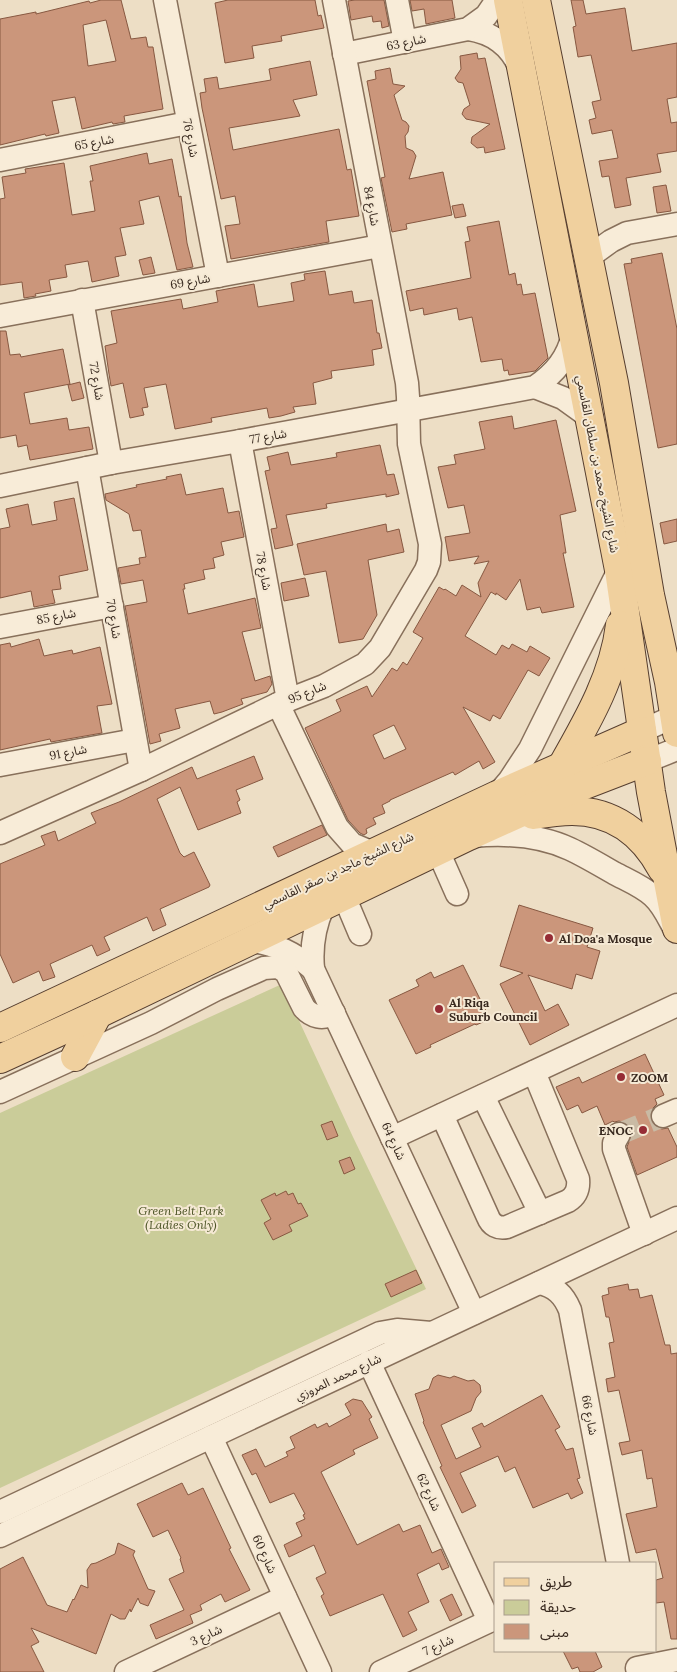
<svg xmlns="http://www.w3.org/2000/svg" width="677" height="1672" font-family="Lora,'Noto Sans Arabic',serif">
<rect width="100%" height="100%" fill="#eddec5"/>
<path fill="#cacc99" d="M282,984L353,1137L426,1289L0,1488V1113Z"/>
<g fill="#cb967b" stroke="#875841" fill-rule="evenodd">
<path d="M101,0H121L131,39L146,37L148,47H153L163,109L124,116L125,122L113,124L112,122L82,129L75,97L52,101L59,133L46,136L45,134L0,145V19L36,12V14L89,1L90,3ZM106,20L116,61L88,66L83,25Z"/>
<path d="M228,0H315L318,16L321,15L324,28L281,36L282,41L252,46L254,58L225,63L215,3Z"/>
<path d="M355,0H384L389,26L382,28L381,21L373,22L372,16L351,20L348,1Z"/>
<path d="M410,0H452L455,18L426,24L424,9L412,11Z"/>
<path d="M571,0H583L586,14L625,8L632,51L677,43V97L667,99L671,123L677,122V151L657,154L661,172L626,178L631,205L615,208L609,176L602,177L599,161L618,158L612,130L592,134L589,120L596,118L592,102L601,100L591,55L578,57L573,27L576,26Z"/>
<path d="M477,53L478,59L485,58L505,149L485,153L484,147L477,148L471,143L472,137L490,124L466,119L462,114L464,109L470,105L463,83L458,82L455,78L461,69L460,56Z"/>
<path d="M310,61L317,95L293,100L300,116L229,128L233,150L339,129L347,170L351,169L359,216L326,221L329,242L231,259L225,226L240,224L235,196L221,199L202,108L200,93L206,92L204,79L217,77L219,89L271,80L269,69Z"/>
<path d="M390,68L393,84L405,86L394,95L402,120L406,122L409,126L408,132L405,136L406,148L413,151L416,156L409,179L443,172L452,215L406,224L407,229L392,232L381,178L385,177L367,81L376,79L375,71Z"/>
<path d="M147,153L149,164L172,159L179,197L181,196L187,243L193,267L177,270L159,196L139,201L144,224L120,228L126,255L115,257L119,276L92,282L88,261L65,265L67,277L49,280L51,291L35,294L36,296L24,298L22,282L0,285V199L5,198L2,177L26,173L25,169L64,163L72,215L95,211L90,181H93L90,166Z"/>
<path d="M666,185L671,211L657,213L653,187Z"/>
<path d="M463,204L466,216L455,218L452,206Z"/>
<path d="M499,221L509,275L515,273L517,285L521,284L523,295L535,293L548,358L535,371L509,375L508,370L504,371L502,359L481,362L472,317L459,320L457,308L424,315L423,308L410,311L406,291L471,278L465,242L470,241L467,227Z"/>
<path d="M662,253L677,329V444L658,448L624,264L632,263L631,259Z"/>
<path d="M151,257L155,273L143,275L139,260Z"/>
<path d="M325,271L329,295L352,291L354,303L372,300L377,333H379L382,348L372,350L374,365L331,371L332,378L313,383L316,404L293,407L295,412L281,416L269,418L267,408L211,418L212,422L175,429L166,384L144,388L148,407L142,408L144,415L130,418L123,383L111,386L109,374L105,346L117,343L111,311L181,299L183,309L218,302L216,291L254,284L258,307L294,301L291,283L305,280L304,274Z"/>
<path d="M0,331H6L10,355L20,354L21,357L63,349L70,384L24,393L30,424L67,418L69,430L89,427L93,449L30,460L27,445L18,447L16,435L0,438Z"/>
<path d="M80,382L84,398L72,401L68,385Z"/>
<path d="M512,416L514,429L556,420L576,511L560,515L566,553H563L574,607L542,613L540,607L527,610L520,579L506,600L496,593V595L491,592L465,636L496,655L502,645L509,649L512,644L527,652L530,646L550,658L539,676L528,670L500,719L493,715L490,721L463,707L495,762L483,769L479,761L455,775L453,772L390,800V801L382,805L385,813L373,818L376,824L366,829L367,833L364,835L360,833L348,820L305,728L341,711L336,700L367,686L372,697L392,668L397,671L403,662L407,665L423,638L413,632L439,587L444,590L445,589L456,596L462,585L481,597L478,583L489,561L474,564L479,556L449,561L445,537L470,533L464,505L448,508L438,467L456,464L454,455L485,449L479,422ZM394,725L406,749L384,759L373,735Z"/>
<path d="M380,445L387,475L394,474L399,494L386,497V494L326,504L327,508L286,515L293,545L275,549L271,529L277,528L265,471L270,470L267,457L288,452L291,465L337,457L336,453Z"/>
<path d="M181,474L186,495L223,488L228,513L239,511L244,537L221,542L224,555L213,558L215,568L203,570L205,579L184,584L185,589H183L188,614L255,598L261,628L242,632L255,681L270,676L272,684L267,692L241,699L243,704L222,712L214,714L210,701L175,709L180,728L159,734L161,741L150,744L125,606L147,602L143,580L121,584L118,568L140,564L139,558L146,557L141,530L133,531L129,514L106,500L105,494L137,487L136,485L167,479L166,477Z"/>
<path d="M74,498L88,570L59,576L61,589L52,590L55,603L34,607L31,591L0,598V529L10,527L6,509L28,504L32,525L57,520L54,502Z"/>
<path d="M677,519V541L664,544L660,523Z"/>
<path d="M386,524L387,532L399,529L404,552L368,560L377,615L363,639L339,643L326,571L304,575L297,544Z"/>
<path d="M305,578L309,596L284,601L281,583Z"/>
<path d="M39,639L44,656L72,650L73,654L100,647L112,704L97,706L102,733L51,742L50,739L0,750V645L10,643L11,647Z"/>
<path d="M254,756L263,779L236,790L240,800L237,802L241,813L198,830L180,787L157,799L180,853L184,857L194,852L210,885L209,887L160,909L166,925L153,931L147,917L104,937L110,950L97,956L92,945L50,964L55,977L43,981L39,971L13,983L0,954V864L45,845L41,836L55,831L58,841L96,823L91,813L119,802L192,767L197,779Z"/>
<path d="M322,825L327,835L278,857L273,847Z"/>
<path d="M519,905L593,928L587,947L600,951L592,979L576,974L572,989L528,975L545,1011L558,1004L569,1025L530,1045L500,984L523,973L500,966Z"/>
<path d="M463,965L490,1019L476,1025L475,1024L430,1045L431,1047L416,1054L389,1000L419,986L416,980L431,972L434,978Z"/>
<path d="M645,1054L664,1095L655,1099L657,1104L652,1109L650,1114L651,1121L656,1127L662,1129L668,1128L677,1147V1157L637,1175L627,1147L632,1134L630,1127L626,1123L619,1121L614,1122L613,1121L605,1125L597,1106L582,1113L578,1105L567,1110L556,1087L579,1077L582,1083Z"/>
<path d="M332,1121L338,1136L327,1140L321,1125Z"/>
<path d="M350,1157L355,1169L344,1174L339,1161Z"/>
<path d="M286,1191L288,1195L293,1193L298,1204L301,1203L308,1216L289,1225L292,1231L273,1240L264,1223L271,1219L261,1200L275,1193L276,1196Z"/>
<path d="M416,1270L422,1283L391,1297L385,1284Z"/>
<path d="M628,1284L629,1290L638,1289L640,1298L652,1295L665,1345H670L671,1354L677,1353V1639H671L664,1602L656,1603V1580L663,1578L656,1549L636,1553L626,1514L657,1507L652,1478L647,1479L642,1450L622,1455L619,1443L630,1441L619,1390L608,1392L606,1379L615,1377L609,1343L614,1342L609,1317H606L602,1296L609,1294L608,1288Z"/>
<path d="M438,1375L450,1378L454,1376L468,1381L474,1380L480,1385L481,1392L476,1398L471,1411L441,1425L456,1459L481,1447L472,1428L482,1423L484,1427L542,1395L560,1427L555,1430L566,1450L573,1448L580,1478L577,1479L583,1493L571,1499L568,1493L533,1508L515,1467L505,1472L498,1456L460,1473L476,1506L462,1513L440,1467L442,1466L423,1422L424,1421L415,1394L429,1389L433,1378Z"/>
<path d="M353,1399L362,1401L372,1417L369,1419L378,1438L353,1450L355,1454L321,1472L357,1545L399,1524L403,1532L420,1525L432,1553L441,1549L449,1567L442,1570L439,1563L417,1574L429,1602L408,1612L417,1630L403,1637L383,1594L330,1616L321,1596L324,1594L316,1578L326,1573L314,1545L289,1557L284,1545L302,1536L296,1523L305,1519L303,1515L305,1514L294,1493L270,1503L256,1473L252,1475L242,1455L256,1449L265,1467L288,1456L286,1452L295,1448L290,1437L315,1424L317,1428L327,1423L329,1427L351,1415L345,1404Z"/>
<path d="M182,1483L188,1495L203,1488L231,1548L229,1549L250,1590L225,1602L221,1594L200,1605L202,1610L190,1615L193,1623L156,1639L150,1625L184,1610L169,1579L184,1572L180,1559L181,1558L168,1530L153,1537L137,1504Z"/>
<path d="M118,1543L135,1551L133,1555L148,1589L155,1591L148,1606L140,1603L138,1598L131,1612L130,1609L125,1619H120L111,1614L96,1654L31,1628L39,1642L31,1646L44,1672H0V1569L23,1557L47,1605L67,1612L73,1599L74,1600L81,1585L88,1588L87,1570L91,1564L96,1563L115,1554Z"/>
<path d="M452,1594L462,1615L450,1621L440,1600Z"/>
<path d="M563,1651H595L602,1667L593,1672H580L578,1667L572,1669Z"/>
</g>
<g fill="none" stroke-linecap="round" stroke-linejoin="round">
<path stroke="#c9baa4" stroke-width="22" stroke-dasharray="22 11" stroke-linecap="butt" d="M619,1134L663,1116"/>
<defs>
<g id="minor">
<path d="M165,0L218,276"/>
<path d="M397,0L405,42"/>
<path d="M468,29C493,33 510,45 520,68"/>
<path d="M344,54L468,29L486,16L497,0"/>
<path d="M0,160L188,123"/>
<path d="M589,257L611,241L627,233L677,224"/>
<path d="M82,300L111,463"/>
<path d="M0,316L380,246"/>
<path d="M535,387L563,398L588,416"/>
<path d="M240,441L288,700"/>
<path d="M87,468L141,770"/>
<path d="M0,486L111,463L240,441L535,387C555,373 568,358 573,334"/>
<path d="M0,627L112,606"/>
<path d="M278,704L337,827L352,844L373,853"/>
<path d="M642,731L677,715"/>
<path d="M647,761L677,749"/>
<path d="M0,765L135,740"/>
<path d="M497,795L509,781L530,749L619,570"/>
<path d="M0,833L141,770L278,704L324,686L365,664L380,648L426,570L429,562L430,544L409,444L408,397L407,383L334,0"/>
<path d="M473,836C506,833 540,835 570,849C585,856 600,865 614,873C627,880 642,886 653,896C663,905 668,917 674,928"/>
<path d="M438,851L457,894"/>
<path d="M344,896L360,934"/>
<path d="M323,907C314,927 311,947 313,969L474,1313"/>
<path d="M251,941C276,944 294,953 313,969"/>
<path d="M0,1092L151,1023L217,989L264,968L278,967L286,972L304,1008C312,1017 323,1020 334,1013"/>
<path d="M483,1096L540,1213"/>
<path d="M442,1115L488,1217C491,1225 498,1229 507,1227L568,1201C576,1196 579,1189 578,1179L534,1072"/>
<path d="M663,1116L677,1110"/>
<path d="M619,1134L614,1143V1149L644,1234"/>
<path d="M392,1138L677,1005"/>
<path d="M539,1283C555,1286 564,1295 570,1310L618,1563"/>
<path d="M369,1362L489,1621"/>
<path d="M211,1437L320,1672"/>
<path d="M0,1512L380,1333L397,1330L431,1333"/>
<path d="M0,1536L677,1218"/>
<path d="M637,1668L677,1660"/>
<path d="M126,1672L285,1597"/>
<path d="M381,1672L496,1618"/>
</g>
<g id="major">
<path d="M508,0L619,570L651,792L677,929"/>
<path d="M536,0L614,383L650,595L669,682L677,733"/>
<path d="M562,766C587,722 614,676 620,625"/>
<path d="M533,815C546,813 559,811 572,811C613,811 643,834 662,869"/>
<path d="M0,1028L497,795L642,731"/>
<path d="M75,1057L98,1014"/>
<path d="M0,1059L98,1014L469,836L564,793L647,761"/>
</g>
</defs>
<use href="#minor" stroke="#88705b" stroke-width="25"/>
<use href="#major" stroke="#563e2f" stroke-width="30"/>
<use href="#minor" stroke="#f8ecd8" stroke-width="22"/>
<use href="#major" stroke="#f0d09e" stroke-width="28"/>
</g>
<g fill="#962c35" stroke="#f5e9d4" stroke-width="2">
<circle cx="549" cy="938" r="5"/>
<circle cx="439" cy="1009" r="5"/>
<circle cx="621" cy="1077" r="5"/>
<circle cx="643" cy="1130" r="5"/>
</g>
<g text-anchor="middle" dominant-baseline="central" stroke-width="4" stroke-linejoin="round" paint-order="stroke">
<g font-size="12" fill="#38291f" stroke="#f5e9d4">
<text transform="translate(406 42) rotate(-12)">شارع 63</text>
<text transform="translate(191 138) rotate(79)">شارع 76</text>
<text transform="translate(94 142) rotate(-11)">شارع 65</text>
<text transform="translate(372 206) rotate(79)">شارع 84</text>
<text transform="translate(190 281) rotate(-10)">شارع 69</text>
<text transform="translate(97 381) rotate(80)">شارع 72</text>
<text transform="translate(268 436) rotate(-10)">شارع 77</text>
<text transform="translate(598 464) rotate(79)">شارع الشيخ محمد بن سلطان القاسمي</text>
<text transform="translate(264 571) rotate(79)">شارع 78</text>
<text transform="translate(56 616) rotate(-11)">شارع 85</text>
<text transform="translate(114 619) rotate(80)">شارع 70</text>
<text transform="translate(307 692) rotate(-22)">شارع 95</text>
<text transform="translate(68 752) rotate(-11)">شارع 91</text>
<text transform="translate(338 870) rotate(-25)">شارع الشيخ ماجد بن صقر القاسمي</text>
<text transform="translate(394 1141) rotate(65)">شارع 64</text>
<text transform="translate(338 1377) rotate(-25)">شارع محمد المروزي</text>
<text transform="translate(590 1415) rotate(79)">شارع 66</text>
<text transform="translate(429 1492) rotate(65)">شارع 62</text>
<text transform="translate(265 1554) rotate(65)">شارع 60</text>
<text transform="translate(206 1635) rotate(-25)">شارع 3</text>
<text transform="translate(438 1645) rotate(-25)">شارع 7</text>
</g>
<g font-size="12" font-weight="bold" fill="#38291f" stroke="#f5e9d4" text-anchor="start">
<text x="559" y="938">Al Doa'a Mosque</text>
<text x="449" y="1002">Al Riqa<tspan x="449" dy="14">Suburb Council</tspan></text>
<text x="631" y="1077">ZOOM</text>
<text x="633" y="1130" text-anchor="end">ENOC</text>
</g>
<g font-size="12" font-style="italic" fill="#4c5426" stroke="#f5e9d4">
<text x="181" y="1210">Green Belt Park<tspan x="181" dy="14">(Ladies Only)</tspan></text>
</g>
</g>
<rect x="494" y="1562" width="162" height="90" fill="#f5e9d4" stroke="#a99c8c"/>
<rect x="504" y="1578" width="25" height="8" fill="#f0d09e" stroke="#a99c8c"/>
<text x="540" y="1587" font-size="15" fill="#38291f">طريق</text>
<rect x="504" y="1600" width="25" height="15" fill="#cacc99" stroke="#a99c8c"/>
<text x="540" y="1612" font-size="15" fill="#38291f">حديقة</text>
<rect x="504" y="1624" width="25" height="15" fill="#cb967b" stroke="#a99c8c"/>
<text x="540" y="1637" font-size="15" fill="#38291f">مبنى</text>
</svg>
